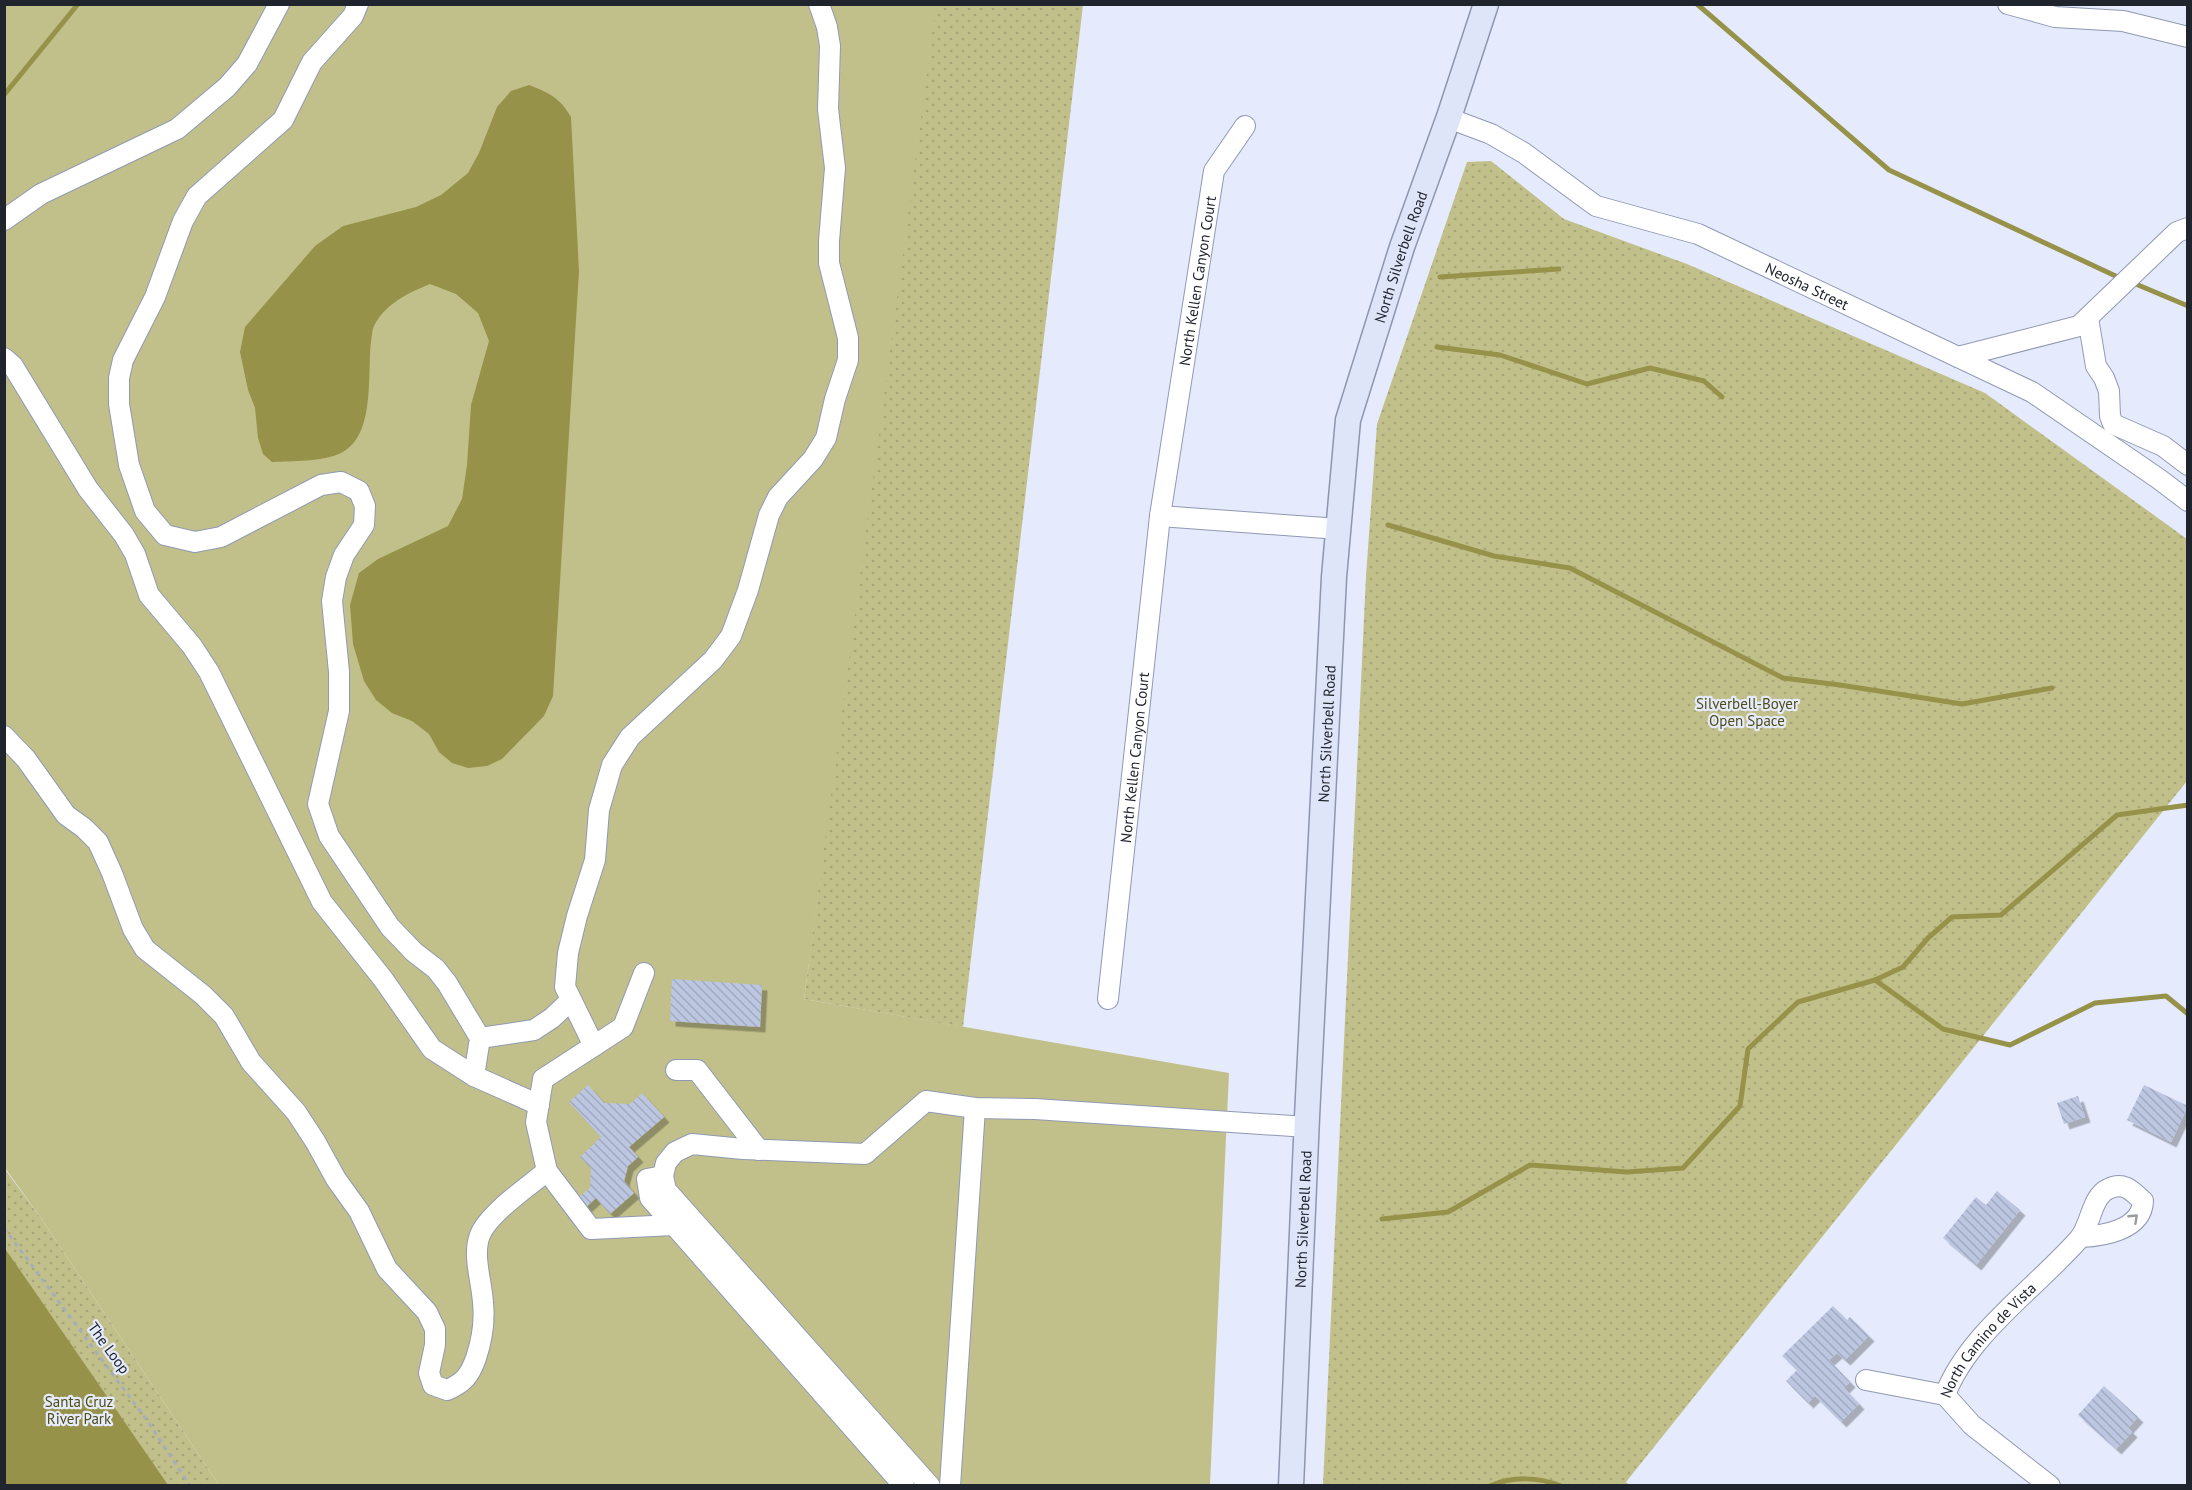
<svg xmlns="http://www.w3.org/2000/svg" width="2192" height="1490" font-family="'PT Sans',sans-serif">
<defs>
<pattern id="park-dots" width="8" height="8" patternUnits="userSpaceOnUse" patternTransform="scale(1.5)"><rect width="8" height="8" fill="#c2c08a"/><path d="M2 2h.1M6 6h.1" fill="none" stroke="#a6a577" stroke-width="1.8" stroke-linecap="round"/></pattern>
<pattern id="building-back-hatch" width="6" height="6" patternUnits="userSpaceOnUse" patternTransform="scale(1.5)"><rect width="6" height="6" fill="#bcc6e1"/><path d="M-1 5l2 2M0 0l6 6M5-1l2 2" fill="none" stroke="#a1aac1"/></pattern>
<filter id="shadow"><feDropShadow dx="5.5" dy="5.5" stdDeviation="0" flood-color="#0004"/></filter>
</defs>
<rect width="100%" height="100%" fill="#e5ebfc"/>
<path fill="#c2c08a" d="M4,5H941L804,999L1229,1073L1210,1485H219L43,1221L5,1168Z"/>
<g fill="url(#park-dots)">
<path d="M936,5H1083L963,1027L804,999Z"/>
<path d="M1491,161L1564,219L1687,264L1985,393L2187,539V781L1626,1482L1629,1485H1323L1366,576L1377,424L1467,162Z"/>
<path d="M4,1168L43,1221L219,1485H5Z"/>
</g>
<g fill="#96924a">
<path d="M529,85C550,93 560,98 571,117L579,271L553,696L544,716L502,759L487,766L468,768L452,763L439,752L429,734L412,721L392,713L376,700L364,681L353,644L350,605L359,573L378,559L448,526L462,499L467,465L471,405L489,341L478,313L456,294L430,284C408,293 387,303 375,324C372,329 372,336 371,342C367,374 376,436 341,453C323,462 292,461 272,462L263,454L258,438L255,408L248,390L240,352L245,327L315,246L343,226L416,207L441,195L468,173L479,153L497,107L511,91Z"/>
<path d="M5,1249L13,1260L168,1485H5Z"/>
</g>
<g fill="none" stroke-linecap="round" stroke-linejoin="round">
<g stroke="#96924a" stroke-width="5">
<path d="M1697,4L1889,170L2122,279"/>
<path d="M4,95L78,4"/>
<path d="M1440,277L1559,269"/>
<path d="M2131,282L2188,306"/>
<path d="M1437,347L1500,355L1587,384L1650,368L1704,381L1722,397"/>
<path d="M1388,525L1494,556L1570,568L1783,678L1840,685L1962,704L2052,688"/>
<path d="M1875,980L1943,1029L2010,1045L2095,1003L2166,996L2188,1014"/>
<path d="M1382,1219L1448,1212L1530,1165L1627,1172L1683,1168L1740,1106L1748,1049L1798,1002L1875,980L1903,967L1928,938L1952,917L2001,915L2117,815L2188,805"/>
<path d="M1490,1486C1512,1476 1539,1477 1561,1486"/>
</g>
</g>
<g fill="url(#building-back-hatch)" filter="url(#shadow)">
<path d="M672,979L762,985L760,1027L670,1021Z"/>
<path d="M588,1085L604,1103L630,1104L642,1093L664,1117L629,1147L638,1157L628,1166L624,1181L634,1193L610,1214L596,1198L586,1207L578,1198L590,1188L591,1168L580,1157L601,1137L569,1102Z"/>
<path d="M2144,1085L2188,1106L2171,1142L2127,1120Z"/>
<path d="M2078,1096L2085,1117L2064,1124L2057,1103Z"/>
<path d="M1997,1191L2020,1210L1976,1265L1943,1238L1976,1197L1986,1205Z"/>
<path d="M1833,1306L1847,1320L1850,1317L1869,1336L1845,1360L1837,1353L1829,1360L1850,1382L1844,1388L1859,1404L1841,1422L1815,1396L1808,1403L1786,1381L1797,1370L1782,1356Z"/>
<path d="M2104,1386L2138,1417L2128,1428L2132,1432L2116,1449L2078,1415Z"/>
</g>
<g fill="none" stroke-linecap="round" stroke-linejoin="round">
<defs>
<g id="minor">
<path d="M358,4L353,16L312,62L283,120L197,196L183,221L155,297L123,360L119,378V404L129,465L145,511L165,535L195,542L221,537L321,485L341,482L359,491L365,506L364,525L344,555L336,577L332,601L339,672V711L318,804L329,836L390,927L414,952L436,969L447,983L480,1038L474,1076"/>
<path d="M2008,4L2055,17L2123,21L2188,37"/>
<path id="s1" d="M1448,118L1491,134L1524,153L1596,206L1698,234L2032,392L2159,479L2188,501"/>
<path d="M4,220L41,194L177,129L227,87L247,64L279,4"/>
<path d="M2088,318L2096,366L2104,378L2109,391L2110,416L2113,424L2163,446L2188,465"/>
<path d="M1958,357L2079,326L2177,232L2188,228"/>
<path d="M4,358L13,366L88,489L124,535L135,554L149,595L192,646L209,672L322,902L383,979L432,1049L474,1076L539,1105"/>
<path d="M1160,516L1339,529"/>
<path d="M4,736L26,759L66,815L84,828L98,842L112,873L133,929L145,949L203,995L224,1016L251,1062L296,1112L315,1141L336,1179L359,1211L387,1269L427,1312L435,1329V1345L429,1373L433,1385L447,1390C464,1383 470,1375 476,1358C482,1340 485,1322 483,1303C482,1282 472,1255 480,1235C488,1214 529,1186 547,1171"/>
<path d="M644,973L623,1027L543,1079L536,1122L547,1171L591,1229L674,1225"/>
<path id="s2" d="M1108,999L1160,516L1214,171L1245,126"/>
<path d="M480,1038L534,1030L552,1018L571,1000"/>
<path d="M594,1046L565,987L568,953L577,916L595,860L599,810L612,765L630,737L713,660L731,636L748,590L769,515L778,497L813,459L826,438L835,399L848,360V338L829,263V241L835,168L828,109L830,46L827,27L819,4"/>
<path d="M676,1070H697L759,1150"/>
<path d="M663,1176L647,1179L650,1198L904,1486"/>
<path d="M1866,1380L1945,1395"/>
<path id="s3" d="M1945,1395C1968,1334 2036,1288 2079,1239C2091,1226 2091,1197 2108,1189C2124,1181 2132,1191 2143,1201C2142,1230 2103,1236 2081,1237"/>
<path d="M1945,1395L1972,1425L2050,1486"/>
<path d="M930,1486L666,1190L663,1176L666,1163L675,1152L692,1144L743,1149L865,1154L926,1101L975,1108L1035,1109L1307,1127"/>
<path d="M950,1486L975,1108"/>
</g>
<g id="major">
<path id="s4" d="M1291,1486L1307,1117L1334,577L1348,420L1402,247L1450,114L1486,4"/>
</g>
</defs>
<use href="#minor" stroke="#9099b3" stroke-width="22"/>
<use href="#major" stroke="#8d96ae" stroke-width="27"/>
<path stroke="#a8adbc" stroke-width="3" stroke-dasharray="4.5 4.5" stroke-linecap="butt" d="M4,1228L149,1423L190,1486"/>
<use href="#minor" stroke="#fff" stroke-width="20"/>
<use href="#major" stroke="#dee5f8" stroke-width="24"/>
</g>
<defs><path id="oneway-chevron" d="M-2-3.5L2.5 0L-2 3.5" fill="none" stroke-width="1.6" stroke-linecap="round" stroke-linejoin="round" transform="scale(1.5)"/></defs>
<use stroke="#9b9ca0" href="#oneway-chevron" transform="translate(2134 1218) rotate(-43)"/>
<g text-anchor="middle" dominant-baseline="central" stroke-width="4.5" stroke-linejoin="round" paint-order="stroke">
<g font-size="15" fill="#20242d" stroke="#e5ebfc">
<text stroke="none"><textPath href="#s4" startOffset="1239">North Silverbell Road</textPath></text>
<text stroke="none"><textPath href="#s2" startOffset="724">North Kellen Canyon Court</textPath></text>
<text stroke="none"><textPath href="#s1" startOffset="400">Neosha Street</textPath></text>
<text stroke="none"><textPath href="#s4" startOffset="753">North Silverbell Road</textPath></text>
<text stroke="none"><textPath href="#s2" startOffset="243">North Kellen Canyon Court</textPath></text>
<text stroke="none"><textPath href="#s4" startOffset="267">North Silverbell Road</textPath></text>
<text stroke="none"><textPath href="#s3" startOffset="70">North Camino de Vista</textPath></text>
<text transform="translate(109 1348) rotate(54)">The Loop</text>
</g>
<g font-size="15" fill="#4f4c14" stroke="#e5ebfc">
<text x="1747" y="703">Silverbell-Boyer<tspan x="1747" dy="17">Open Space</tspan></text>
<text x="79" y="1401">Santa Cruz<tspan x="79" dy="17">River Park</tspan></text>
</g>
</g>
<rect width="2192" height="1490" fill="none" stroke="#20242d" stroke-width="12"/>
</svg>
